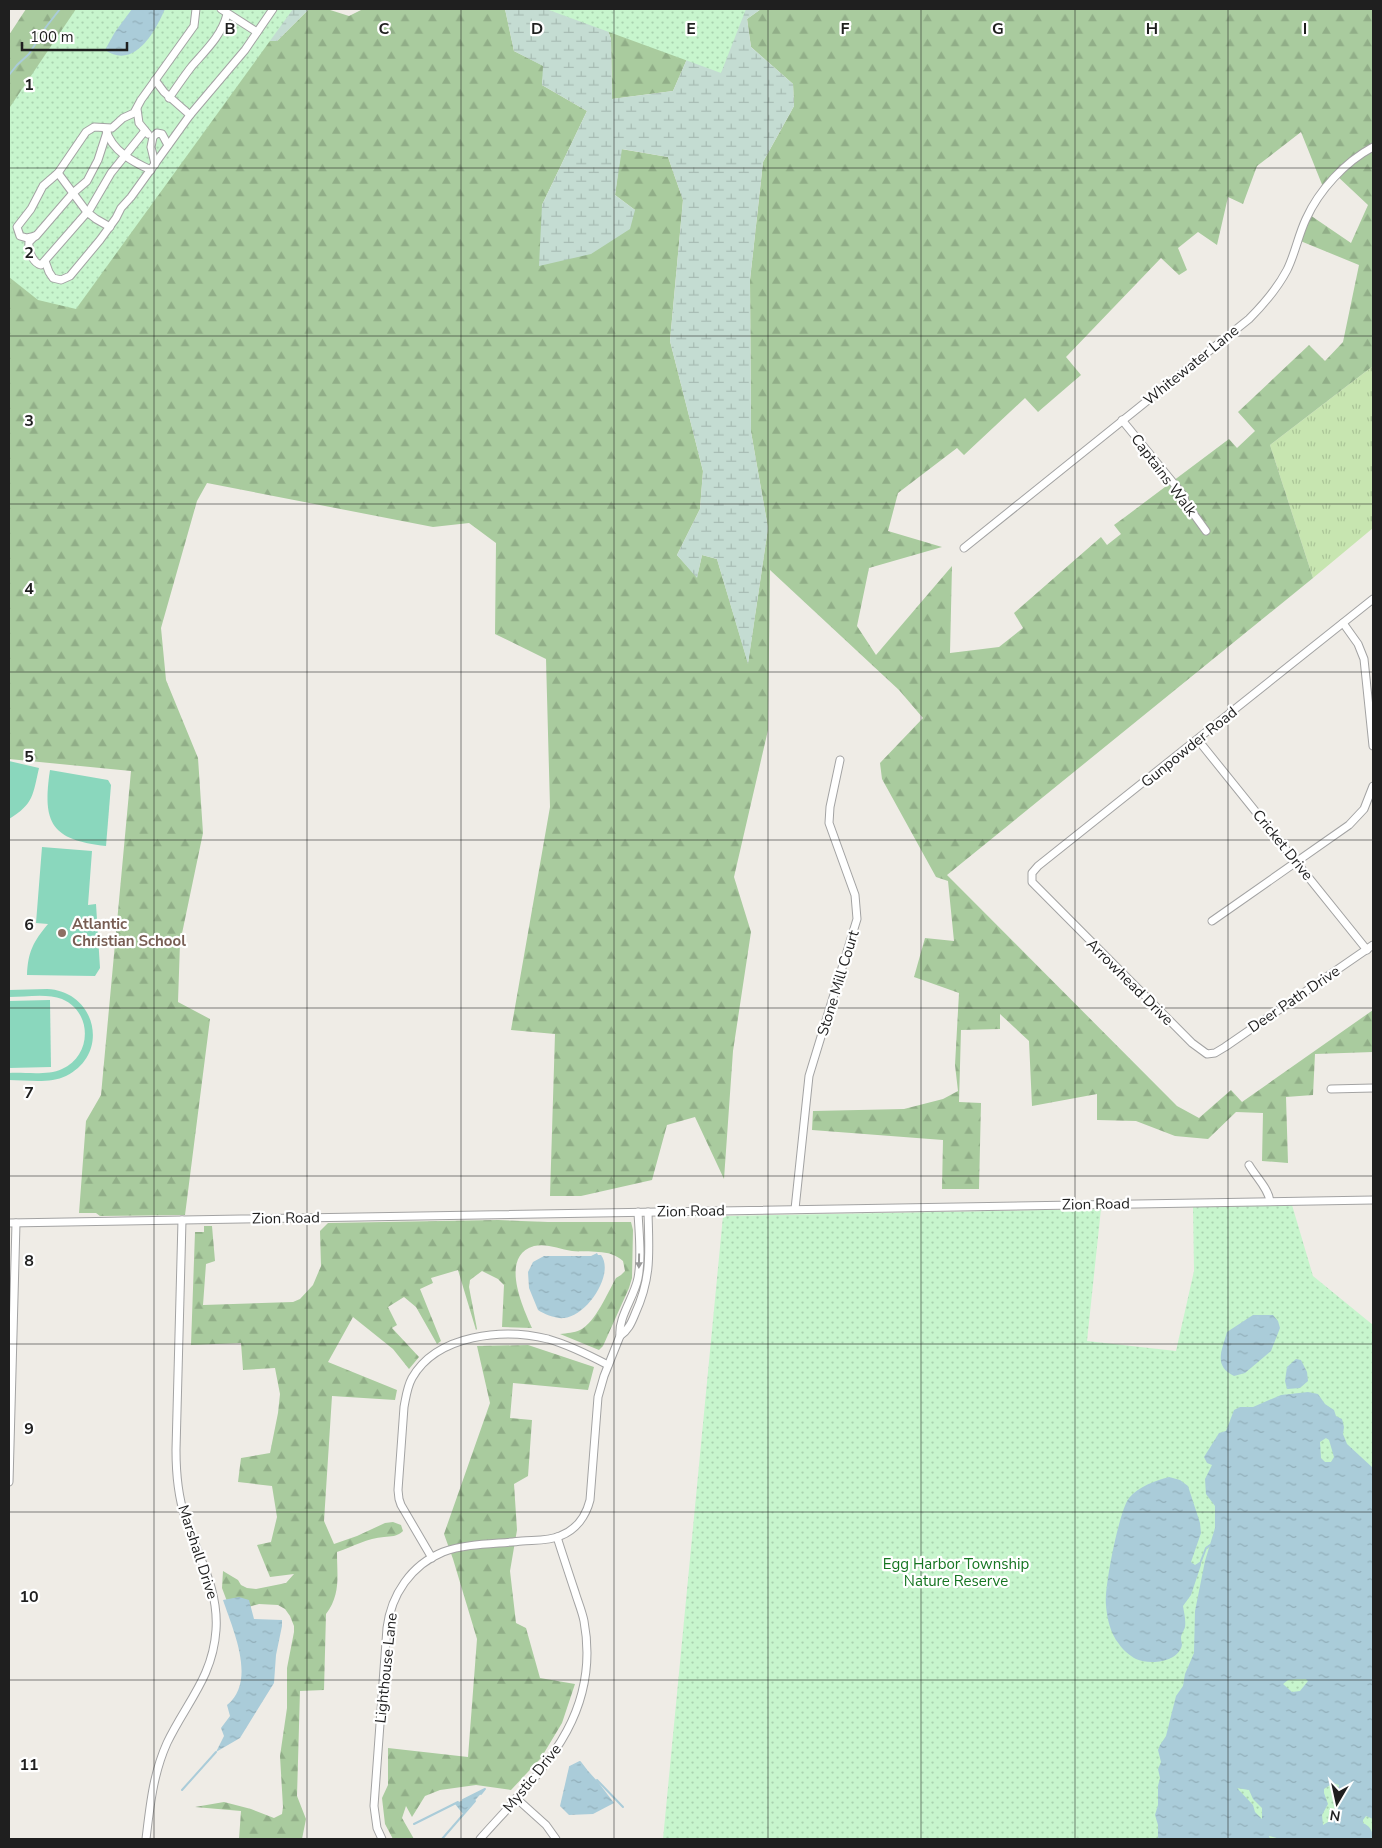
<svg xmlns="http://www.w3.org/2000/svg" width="1382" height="1848" font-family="'Nunito Sans',sans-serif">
<defs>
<pattern id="grass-tufts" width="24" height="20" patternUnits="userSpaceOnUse" patternTransform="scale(1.25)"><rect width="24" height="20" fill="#c7e5b0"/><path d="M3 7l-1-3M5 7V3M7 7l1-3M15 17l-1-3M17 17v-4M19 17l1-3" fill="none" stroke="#aac497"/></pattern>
<pattern id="forest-firs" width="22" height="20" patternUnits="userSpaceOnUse" patternTransform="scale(1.25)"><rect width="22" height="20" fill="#a9cb9e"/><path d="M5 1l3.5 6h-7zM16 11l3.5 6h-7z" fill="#91ae88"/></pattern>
<pattern id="wetland-marsh" width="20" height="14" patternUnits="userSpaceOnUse" patternTransform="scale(1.25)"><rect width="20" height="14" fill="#c4dcd2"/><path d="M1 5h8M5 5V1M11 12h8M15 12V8" fill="none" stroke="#a8bcb4"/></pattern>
<pattern id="park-dots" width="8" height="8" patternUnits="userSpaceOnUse" patternTransform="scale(1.25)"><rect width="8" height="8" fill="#c7f5cd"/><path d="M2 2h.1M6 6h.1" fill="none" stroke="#aad2b0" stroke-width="1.8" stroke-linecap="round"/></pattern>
<pattern id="water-ripples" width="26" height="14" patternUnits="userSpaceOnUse" patternTransform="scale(1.25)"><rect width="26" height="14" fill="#aaccd9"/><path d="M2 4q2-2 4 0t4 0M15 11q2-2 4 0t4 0" fill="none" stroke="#92afba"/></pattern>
</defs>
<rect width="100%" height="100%" fill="#efece6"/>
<path fill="url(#grass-tufts)" d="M1373,366V528L1313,578L1270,445Z"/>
<g fill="url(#forest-firs)" fill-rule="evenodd">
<path d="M26,9H83L9,155V35Z"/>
<path d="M309,9H327L349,16L363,9H505L514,51L544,66L542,85L587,111L542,205L635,210L615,195L621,149L668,157L683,200L670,341L703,471L700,509L677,555L697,577L702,555L717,559L748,663L768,528L751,432L750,280L763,162L794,106L793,84L751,47L747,19L761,9H1373V366L1270,445L1313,578L947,875L1177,1106L1199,1118L1231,1090L1242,1102L1373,1010V1052L1315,1054L1313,1095L1286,1097L1288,1163L1262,1161L1263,1113L1236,1112L1208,1139L1175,1136L1136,1121L1097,1120V1094L1032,1106L1029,1041L1000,1014V1029L961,1030L959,1102L981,1103L979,1189H942L943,1140L812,1130L813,1111L904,1109L943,1099L958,1091L955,1065L959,993L914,977L925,938L954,941L948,881L936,877L882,779L880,763L923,718L899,690L770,570L768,730L734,877L751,932L733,1051L724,1179L695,1117L667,1125L652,1180L581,1196H550L555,1034L511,1030L550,807L546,659L495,634L496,543L469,523L433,527L207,483L197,501L161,628L166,680L198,758L203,833L180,943L178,1002L210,1019L185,1215L100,1216L96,1213H79L86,1121L101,1095L131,771L9,759V246L265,29L277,41ZM1301,132L1323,187L1335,174L1368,205L1351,243L1307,213L1298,240L1359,265L1343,342L1325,361L1309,345L1238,412L1255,431L1237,448L1229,439L1125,517L1114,525L1121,534L1107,545L1101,537L1014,613L1023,628L999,647L950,653L952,566L876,655L857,626L869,568L942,547L888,531L898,493L957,448L964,455L1025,398L1038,412L1081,375L1066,357L1161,258L1179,275L1187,270L1178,248L1198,232L1217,245L1228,197L1243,204L1257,166Z"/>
<path d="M600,9H709L673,91L612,99L611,39Z"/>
<path d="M498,1220L548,1222H631L633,1230L632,1278L629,1288L603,1346L599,1350L560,1334C567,1333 574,1333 580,1330C595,1323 608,1292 616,1278L621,1275L625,1271L623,1261C609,1248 589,1253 572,1251C559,1249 547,1243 534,1246C499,1256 523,1308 532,1328L502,1327L504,1285L498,1279L482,1271L470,1280L469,1287L477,1329L476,1330L458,1270L431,1278L433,1283L420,1289L441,1341L437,1344L416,1307L404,1297L388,1307L397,1325L392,1328L419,1357L409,1369L393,1349L353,1317L328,1362L397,1390L395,1400L332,1396L324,1521L334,1544L357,1536L385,1523L393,1522L401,1525L403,1531C397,1537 391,1536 384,1537C368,1538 352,1547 337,1552C337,1576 341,1594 326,1614L324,1690L300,1691L297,1796L306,1819L302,1839H239L241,1811L195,1807L224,1802L251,1809L274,1818L282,1814L283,1807L280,1756L287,1708V1668L294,1632V1626L290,1616L285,1609L278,1605L259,1604L231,1612L222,1588L223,1571L238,1580L241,1585L247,1588L256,1589L286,1583L294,1574L270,1577L257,1545L271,1542L277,1517L272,1486L238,1482L241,1458L270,1453L278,1413L280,1394L275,1368L243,1370L241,1343L191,1345L195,1232H204V1226H212L215,1261L206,1264L203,1305L293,1302L300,1299L313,1285L321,1266L320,1231L328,1223Z"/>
<path d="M528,1345L594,1367L588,1390L513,1383L510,1418L532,1420L528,1476L514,1484L517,1530L510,1571L516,1623L526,1628L540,1678L575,1684L562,1723L541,1758L511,1790L476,1785L440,1790L425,1796L412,1817L406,1806L402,1818L414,1839H393L385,1824L382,1798L388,1785V1748L468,1757L477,1639L453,1559L444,1534L490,1403L477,1346Z"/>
</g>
<g fill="url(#wetland-marsh)">
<path d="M274,9H309L277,41H264Z"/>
<path d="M505,9H600L611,39L612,99L673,91L709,9H761L747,19L751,47L793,84L794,106L763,162L750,280L751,432L768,528L748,664L717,559L702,555L697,578L677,555L700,509L703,471L670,341L683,200L668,157L622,149L615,195L635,210L630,229L591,254L539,266L542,205L587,111L542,85L543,66L514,51Z"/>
</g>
<g fill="url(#park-dots)">
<path d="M76,9H293L76,309L38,300L9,277V111L10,107Z"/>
<path d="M546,9H746L721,73Z"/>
<path d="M1292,1205L1313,1276L1373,1325V1839H663L723,1216L1101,1209L1087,1341L1176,1351L1194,1271L1193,1207Z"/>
</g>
<g fill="#8ad7bd">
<path d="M9,761L39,768C33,794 34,804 9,819Z"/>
<path d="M50,770L108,780L111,785L106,846C51,840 42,823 50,770Z"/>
<path d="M42,847L92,851L88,905L96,904L100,968L95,976L27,975C28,952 33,942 48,924L36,923Z"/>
<path d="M47,989C96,991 111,1054 66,1076C50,1084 26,1080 9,1080V1073C25,1072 47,1076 62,1069C92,1056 93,1012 62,999C47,993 25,997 9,997V990Z"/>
<path d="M50,1000L51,1067L9,1068V1001Z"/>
</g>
<g fill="url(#water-ripples)" fill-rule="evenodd">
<path d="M132,9H165C155,32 134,70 105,50L115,32Z"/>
<path d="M597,1253L598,1255H601C615,1274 587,1316 564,1318C556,1319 544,1314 538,1310L529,1288L528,1272L533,1262L544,1256H591Z"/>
<path d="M1253,1315H1273L1278,1321L1280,1328L1271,1351L1245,1373L1234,1376C1213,1366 1222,1350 1227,1332Z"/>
<path d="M1296,1359L1301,1360L1307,1372L1308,1381L1300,1388L1287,1389L1285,1381L1287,1367Z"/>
<path d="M1308,1392L1318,1394L1325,1404L1334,1410L1336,1416L1342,1419L1344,1427L1343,1434L1347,1444L1373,1468V1819L1366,1816L1363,1820V1823C1370,1826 1373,1831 1373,1839H1281L1269,1836L1270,1839H1158V1825L1155,1815L1158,1805V1786L1160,1778L1158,1769L1161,1762L1158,1750L1160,1745L1166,1736L1176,1696L1183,1686L1185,1674L1194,1653L1195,1611L1205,1561L1215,1528V1506L1206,1494L1205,1479L1212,1465L1207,1463L1204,1457L1219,1433L1226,1431L1234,1410L1240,1407H1253L1281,1395ZM1326,1438L1329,1440L1334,1457L1331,1462H1325L1321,1458L1320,1442ZM1297,1679H1306L1308,1681L1300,1691L1292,1692L1283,1684L1288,1680ZM1333,1783L1339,1785L1338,1792L1339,1801L1328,1822L1323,1825L1322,1815L1328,1804L1324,1793V1789ZM1237,1788L1249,1790L1253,1799L1262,1808V1819L1255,1812L1253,1805Z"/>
<path d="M1169,1477L1180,1480L1188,1486L1200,1523L1201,1533L1191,1562L1195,1565L1201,1561V1565L1191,1595L1183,1606C1184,1613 1186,1619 1185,1627C1184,1631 1181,1634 1181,1638C1181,1640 1182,1643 1182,1645C1178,1663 1149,1665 1136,1659C1130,1656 1122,1649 1119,1644C1110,1633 1107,1618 1106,1605C1104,1588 1119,1511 1129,1498C1139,1486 1155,1481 1169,1477Z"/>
<path d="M239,1597L249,1600L254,1619L282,1620V1626L276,1655L274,1683L240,1738L216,1752L224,1736L221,1728L230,1716L227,1705C257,1681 233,1630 223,1600Z"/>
<path d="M580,1762L598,1782L614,1803L593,1814L569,1815L560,1806L569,1767Z"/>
<path d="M485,1789L463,1814L455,1804Z"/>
</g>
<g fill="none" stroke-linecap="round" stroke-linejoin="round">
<g stroke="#aaccd9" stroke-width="2">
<path d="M9,75L17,65L29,54L46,27L60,9"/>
<path d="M1201,1561L1206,1548L1210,1545"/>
<path d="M570,1767L580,1762L586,1770"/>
<path d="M597,1780L623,1807"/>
<path d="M182,1790L216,1752"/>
<path d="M463,1800L485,1789L481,1794"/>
<path d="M414,1824L458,1802"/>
<path d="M442,1839L475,1801"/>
</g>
<defs>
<g id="minor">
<path d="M221,9L257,32"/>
<path d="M155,80L164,92L190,115"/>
<path d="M169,98C177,87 184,76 192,66C206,50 222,35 227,14"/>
<path d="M137,109L139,123L148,134"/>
<path d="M106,130C112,151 133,162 151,170"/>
<path d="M107,132L98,160L87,181L73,193L36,236L27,238L20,236L17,227L31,209L43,186L58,173L86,132L94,127L112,128L123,118L134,113L141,100L194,26L196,9"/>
<path d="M155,164L151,147L153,137L157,133L162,134L168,145"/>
<path d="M58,173L87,212L96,219L110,227"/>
<path d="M35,236L29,242C28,251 33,263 41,265L90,209L111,173L144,132"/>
<path d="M45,261L49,272L53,278L61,280L70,276L100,240L116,218L121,208L131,197L190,115L245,50L273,9"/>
<path d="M1122,420L1184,496L1185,502L1206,531"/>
<path d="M964,548L1249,319C1264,304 1277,289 1287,270C1295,254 1298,236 1306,219C1319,190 1345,162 1373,147"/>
<path d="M1373,599L1038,866L1032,873V882L1192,1043L1207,1054L1215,1053L1225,1047L1373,945"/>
<path d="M1343,623L1358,644L1364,659L1373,746"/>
<path d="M1198,740L1367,950"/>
<path d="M1212,921L1349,825L1364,809L1373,786"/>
<path d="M1331,1089L1373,1088"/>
<path d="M1249,1165C1256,1177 1268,1188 1270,1201"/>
<path d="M795,1209L809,1076L857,919L855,895L829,823L830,807L840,760"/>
<path d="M638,1212C639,1234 642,1257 638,1278C634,1298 618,1317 620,1336C628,1330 631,1324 635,1314C652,1277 649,1252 648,1212"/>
<path d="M9,1223L1373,1200"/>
<path d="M9,1482L16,1223"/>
<path d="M432,1558L401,1505L399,1499L398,1490L404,1407C406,1397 407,1387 412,1378C437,1334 504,1328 548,1339C569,1345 589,1355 608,1365"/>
<path d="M516,1798L546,1825L556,1839"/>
<path d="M146,1839C150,1806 153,1774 167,1743C186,1703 213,1677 216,1630C219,1588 197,1555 185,1517C178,1496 176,1473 176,1450L182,1220"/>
<path d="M382,1839L377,1828L374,1806L387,1628C391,1595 411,1565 443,1552C467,1543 497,1544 522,1541C534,1540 549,1541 560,1536C576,1530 586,1516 590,1500L598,1397L604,1376L620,1336"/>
<path d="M480,1839C538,1774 602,1718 584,1621C582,1611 578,1602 575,1592C569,1574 563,1556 557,1537"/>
</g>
</defs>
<use href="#minor" stroke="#a3a3a3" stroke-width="9"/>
<use href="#minor" stroke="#fff" stroke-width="7"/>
</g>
<defs><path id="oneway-solid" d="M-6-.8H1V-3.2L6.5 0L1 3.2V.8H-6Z" transform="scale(1.25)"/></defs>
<use fill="#9a9a9a" href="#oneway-solid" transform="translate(639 1261) rotate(91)"/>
<path fill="none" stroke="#1f1f1f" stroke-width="1" stroke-opacity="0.55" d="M154,9V1839M307,9V1839M461,9V1839M614,9V1839M768,9V1839M921,9V1839M1075,9V1839M1228,9V1839M9,168H1373M9,336H1373M9,504H1373M9,672H1373M9,840H1373M9,1008H1373M9,1176H1373M9,1344H1373M9,1512H1373M9,1680H1373"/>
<circle fill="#8d6e63" stroke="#fff" stroke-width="2" cx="62" cy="933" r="5"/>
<g text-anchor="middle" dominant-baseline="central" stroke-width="4.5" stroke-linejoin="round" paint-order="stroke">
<g font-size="15" fill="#1f1f1f" stroke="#fff">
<text transform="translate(1191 365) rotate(-39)">Whitewater Lane</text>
<text transform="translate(1164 475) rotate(53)">Captains Walk</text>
<text transform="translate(1189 747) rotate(-39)">Gunpowder Road</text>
<text transform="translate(1283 845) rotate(51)">Cricket Drive</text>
<text transform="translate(1130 982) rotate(45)">Arrowhead Drive</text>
<text transform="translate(838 983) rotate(-73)">Stone Mill Court</text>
<text transform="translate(1294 999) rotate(-34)">Deer Path Drive</text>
<text transform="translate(1096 1204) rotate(-1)">Zion Road</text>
<text transform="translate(691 1211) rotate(-1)">Zion Road</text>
<text transform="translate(286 1218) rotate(-1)">Zion Road</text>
<text transform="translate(198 1552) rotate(72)">Marshall Drive</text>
<text transform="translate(386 1668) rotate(-84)">Lighthouse Lane</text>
<text transform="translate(532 1778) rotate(-51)">Mystic Drive</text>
</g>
<g font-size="15" font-weight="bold" fill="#785e54" stroke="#fff" text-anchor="start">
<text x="72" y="924">Atlantic<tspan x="72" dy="17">Christian School</tspan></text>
</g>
<g font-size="15" fill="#157521" stroke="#fff">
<text x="956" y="1564">Egg Harbor Township<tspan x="956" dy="17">Nature Reserve</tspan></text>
</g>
</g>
<g font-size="16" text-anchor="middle" font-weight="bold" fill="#1f1f1f" stroke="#fff" stroke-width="4.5" stroke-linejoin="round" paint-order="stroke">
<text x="230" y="34">B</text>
<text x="384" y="34">C</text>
<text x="537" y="34">D</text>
<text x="691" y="34">E</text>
<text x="845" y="34">F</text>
<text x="998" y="34">G</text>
<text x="1152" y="34">H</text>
<text x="1305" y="34">I</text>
<text x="29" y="90">1</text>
<text x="29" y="258">2</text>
<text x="29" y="426">3</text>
<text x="29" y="594">4</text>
<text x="29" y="762">5</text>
<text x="29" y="930">6</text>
<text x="29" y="1098">7</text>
<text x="29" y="1266">8</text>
<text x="29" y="1434">9</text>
<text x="29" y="1602">10</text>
<text x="29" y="1770">11</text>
</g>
<rect width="1382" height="1848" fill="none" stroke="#1f1f1f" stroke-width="20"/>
<g transform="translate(1337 1803) rotate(189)" stroke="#ffffff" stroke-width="4" paint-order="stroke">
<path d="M0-4L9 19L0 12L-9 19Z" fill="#1f1f1f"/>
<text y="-8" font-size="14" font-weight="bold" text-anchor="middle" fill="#1f1f1f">N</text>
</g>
<path d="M22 42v8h105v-8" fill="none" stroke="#1f1f1f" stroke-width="2.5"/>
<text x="30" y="42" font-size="15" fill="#1f1f1f" stroke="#ffffff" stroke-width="4" paint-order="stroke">100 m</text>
</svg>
